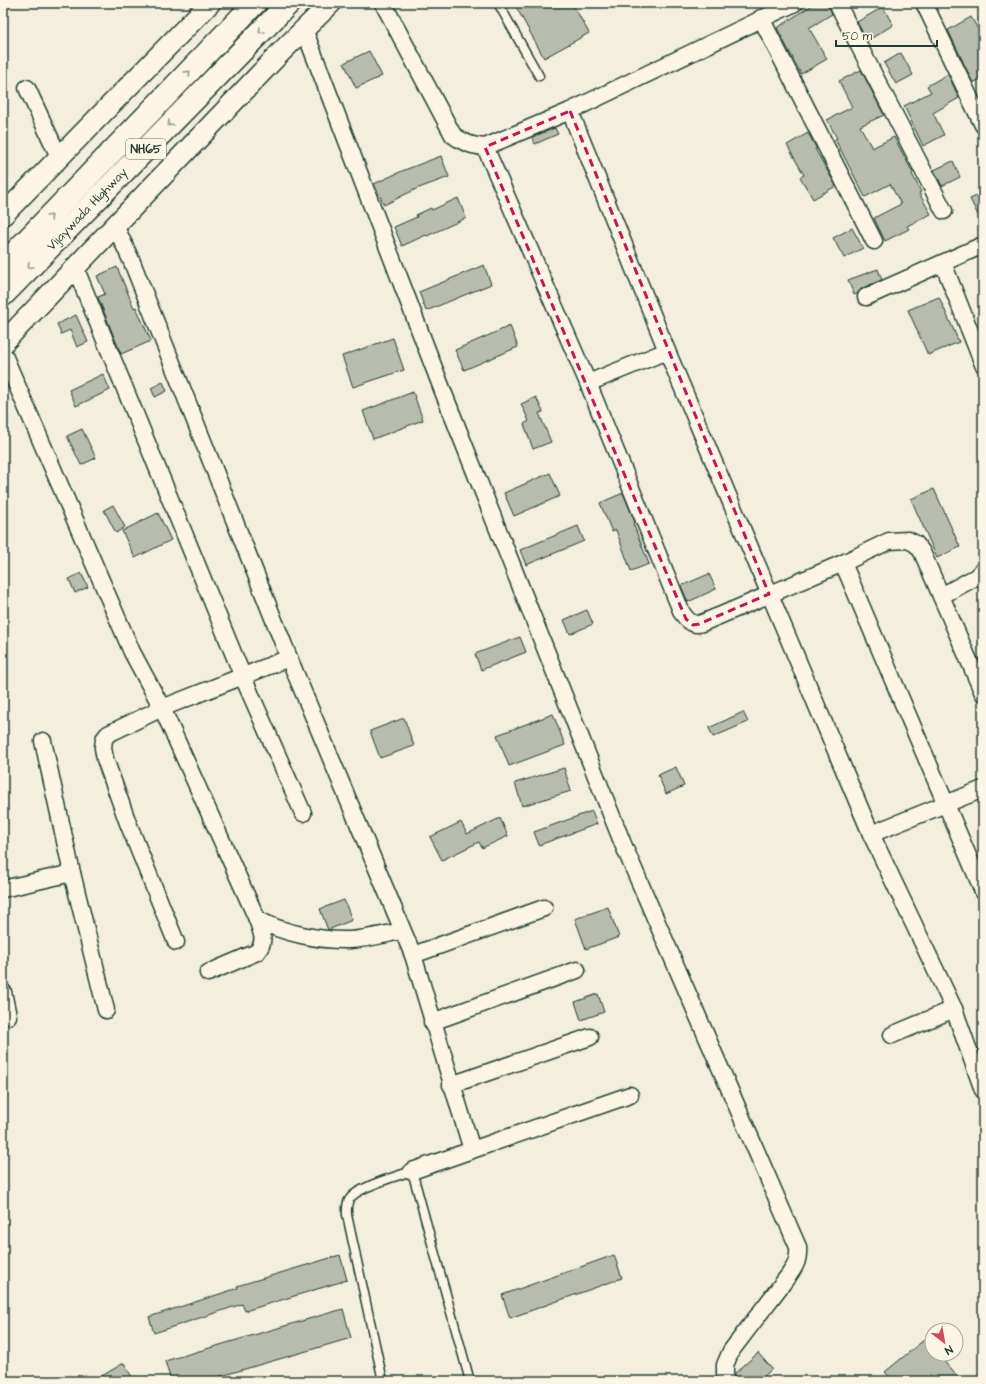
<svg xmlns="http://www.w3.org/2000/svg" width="986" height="1384" font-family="'Architects Daughter',sans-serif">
<rect width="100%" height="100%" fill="#f3eede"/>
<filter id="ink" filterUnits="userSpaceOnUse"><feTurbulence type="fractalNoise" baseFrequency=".025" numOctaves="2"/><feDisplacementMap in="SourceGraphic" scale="8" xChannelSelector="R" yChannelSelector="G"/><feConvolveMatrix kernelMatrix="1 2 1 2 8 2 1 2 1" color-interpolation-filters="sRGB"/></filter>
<g filter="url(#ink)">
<g fill="#b8bcae" stroke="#1f3d34">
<path d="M514,3H572L589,33L544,58Z"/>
<path d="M815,3H828L832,14L809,28L827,59L801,74L777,28Z"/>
<path d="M883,7L893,25L867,41L857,22Z"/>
<path d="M971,17L983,38V78L973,83L948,30Z"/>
<path d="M369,51L382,76L356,88L344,63Z"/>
<path d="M901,53L913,75L896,84L884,63Z"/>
<path d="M861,70L884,115L860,126L872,148L894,137L913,173L912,174L921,192L919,193L931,214L907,226L909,229L885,241L874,218L901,204L890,184L865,197L835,139L837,138L827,120L852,107L839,81Z"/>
<path d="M948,74L959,98L933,113L944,135L923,146L904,106L931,92L927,86Z"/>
<path d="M555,128L558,134L535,144L532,137Z"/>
<path d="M808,133L817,149H815L836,186L813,199L800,177L804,175L787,145Z"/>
<path d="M441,156L449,177L416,189L384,205L374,184L402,171Z"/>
<path d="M953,161L960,177L942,186L934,170Z"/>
<path d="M983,193V225L970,199Z"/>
<path d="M458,198L466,218L427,236L426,235L402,246L394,227L417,217L416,215L431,208L432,210Z"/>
<path d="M852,228L863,248L844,258L833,238Z"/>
<path d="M484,265L491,284L426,311L419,292Z"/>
<path d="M117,267L134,308L136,307L151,341L121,354L98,297L105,294L97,276Z"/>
<path d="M878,269L882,280L862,288L858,293L854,295L848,280Z"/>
<path d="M939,297L959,342L928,355L908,310Z"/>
<path d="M76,315L88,342L77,347L70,330L61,334L57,324Z"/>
<path d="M510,326L518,347L464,370L455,350Z"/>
<path d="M393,338L404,370L353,387L342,356Z"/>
<path d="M103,374L110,390L76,406L69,390Z"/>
<path d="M163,382L167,391L155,397L151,388Z"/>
<path d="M413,392L423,420L373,439L363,411Z"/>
<path d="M536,397L543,412L539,413L551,442L533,449L524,424L529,421L521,404Z"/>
<path d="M82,429L96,458L81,465L67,436Z"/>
<path d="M550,473L560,496L514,516L504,493Z"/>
<path d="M934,489L960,547L937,558L911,499Z"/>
<path d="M623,493L635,522L633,523L649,564L631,571L616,530L612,532L600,503Z"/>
<path d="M113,505L125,527L116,533L104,510Z"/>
<path d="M158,513L171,540L135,558L122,531Z"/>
<path d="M578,526L584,541L526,565L520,550Z"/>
<path d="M81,573L88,587L75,593L69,579Z"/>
<path d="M709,574L716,589L688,602L681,586Z"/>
<path d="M587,610L593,624L570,634L564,620Z"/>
<path d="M520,637L526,652L481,670L475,654Z"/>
<path d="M743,712L748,722L713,737L709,728Z"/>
<path d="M553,714L565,745L509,766L497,735Z"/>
<path d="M404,718L414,746L380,758L370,731Z"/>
<path d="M676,767L684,786L666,794L658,775Z"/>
<path d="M564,768L571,791L522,806L515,783Z"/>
<path d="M592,811L597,824L539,845L534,832Z"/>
<path d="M500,818L508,836L482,848L479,842L442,860L430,837L461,822L467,834Z"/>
<path d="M344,900L352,920L328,930L320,909Z"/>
<path d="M608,907L619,937L586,949L575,919Z"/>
<path d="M598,994L604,1012L581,1020L575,1002Z"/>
<path d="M340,1255L347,1280L245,1311L242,1304L154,1333L149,1317L238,1288L237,1286Z"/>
<path d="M614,1255L622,1278L510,1318L502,1295Z"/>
<path d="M343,1309L351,1338L204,1381H171L165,1361Z"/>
<path d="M925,1339L932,1347V1354H938L961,1381H893L885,1372Z"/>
<path d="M758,1353L772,1369L759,1381H739L734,1376V1374Z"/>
<path d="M124,1363L134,1381H93Z"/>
</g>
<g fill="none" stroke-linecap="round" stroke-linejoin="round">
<defs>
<g id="service">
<path d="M498,3L539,76"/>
<path d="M383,1381L347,1215C347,1210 346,1205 349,1200C356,1187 398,1176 412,1171L470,1381"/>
</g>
<g id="minor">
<path d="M383,3L453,135C464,143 472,146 485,147L570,111L795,3"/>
<path d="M837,3L944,211"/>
<path d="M924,3L983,125"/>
<path d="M761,18L874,241"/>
<path d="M304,29L444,394L623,844L798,1247C799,1259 796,1265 789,1275L731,1351L725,1365V1379"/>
<path d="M27,88L59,157"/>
<path d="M570,111L667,351L871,834L954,1009L983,1090"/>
<path d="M485,147L588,383L682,613C695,631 700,623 719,616L843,563L889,541L908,540L916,544L922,552L983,693"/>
<path d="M115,225L132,262L289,658L413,955L472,1150L412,1171"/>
<path d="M943,263L983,364"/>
<path d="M75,267L243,677L303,813"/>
<path d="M866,297L983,245"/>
<path d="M3,353L132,652L162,708L257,919C261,932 267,940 257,952L208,973"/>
<path d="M588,383L667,351"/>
<path d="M843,563L983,891"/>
<path d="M941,596L976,577L983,570"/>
<path d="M871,834L983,789"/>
<path d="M72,873L106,1010"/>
<path d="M3,889L72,873L43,741"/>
<path d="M257,919C282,933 321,941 350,940C367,939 386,934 402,931"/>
<path d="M176,942L128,823L105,759L103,748L104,739L108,734L162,708L289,658"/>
<path d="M413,955L544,908"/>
<path d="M3,992L8,1016"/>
<path d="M432,1022L577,970"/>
<path d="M892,1035L954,1009"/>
<path d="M451,1085L590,1037"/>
<path d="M472,1150L630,1095"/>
</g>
<g id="tertiary">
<path d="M3,215L210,3"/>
<path d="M3,343L282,51L331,3"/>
</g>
<g id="trunk">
<path d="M3,265L255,3"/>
<path d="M3,295L289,3"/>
</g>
</defs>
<use href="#service" stroke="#1f3d34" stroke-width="11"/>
<use href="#minor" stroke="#1f3d34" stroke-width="19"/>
<use href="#tertiary" stroke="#1f3d34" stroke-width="23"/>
<use href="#trunk" stroke="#1f3d34" stroke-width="25"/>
<use href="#service" stroke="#fcf5e5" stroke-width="8"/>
<use href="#minor" stroke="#fcf5e5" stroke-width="16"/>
<use href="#tertiary" stroke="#fcf5e5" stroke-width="20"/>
<use href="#trunk" stroke="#fcf5e5" stroke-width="22"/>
</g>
<defs><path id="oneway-chevron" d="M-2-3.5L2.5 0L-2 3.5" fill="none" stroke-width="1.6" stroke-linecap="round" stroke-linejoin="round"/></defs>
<g stroke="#8e998c">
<use href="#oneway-chevron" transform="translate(261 31) rotate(135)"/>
<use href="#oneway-chevron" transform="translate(188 73) rotate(-46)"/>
<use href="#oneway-chevron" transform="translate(170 124) rotate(135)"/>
<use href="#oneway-chevron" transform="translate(50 217) rotate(-46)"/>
<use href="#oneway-chevron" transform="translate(30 266) rotate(134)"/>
</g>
</g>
<path fill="none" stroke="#c2185b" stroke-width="3" stroke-dasharray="8 5" stroke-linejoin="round" d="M570,111L769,594L699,624L693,625L686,619L485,147Z"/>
<g text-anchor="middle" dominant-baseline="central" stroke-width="3.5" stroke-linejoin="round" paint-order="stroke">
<rect fill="#fcf5e5" stroke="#617469" stroke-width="1" x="126" y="139" width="40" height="20" rx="3"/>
<g font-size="12" font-weight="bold" fill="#1f3d34">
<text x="146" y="149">NH65</text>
</g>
<g font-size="13" fill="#1f3d34" stroke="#fcf5e5">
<text transform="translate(87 209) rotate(-46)">Vijaywada Highway</text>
</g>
</g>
<rect width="986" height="1384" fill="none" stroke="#fcf5e5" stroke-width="16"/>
<rect x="8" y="8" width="970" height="1368" fill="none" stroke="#1f3d34" stroke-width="1.5" filter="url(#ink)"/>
<g transform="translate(944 1342) rotate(149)"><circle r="19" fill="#fcf5e5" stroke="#a4ab9e"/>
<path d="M0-3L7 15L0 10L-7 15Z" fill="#d1495b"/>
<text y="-6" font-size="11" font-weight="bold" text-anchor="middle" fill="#1f3d34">N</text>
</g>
<path d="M836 40v6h101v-6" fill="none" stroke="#1f3d34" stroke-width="2"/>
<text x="842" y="40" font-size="12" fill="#1f3d34" stroke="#fcf5e5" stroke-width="3" paint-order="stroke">50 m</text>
</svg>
